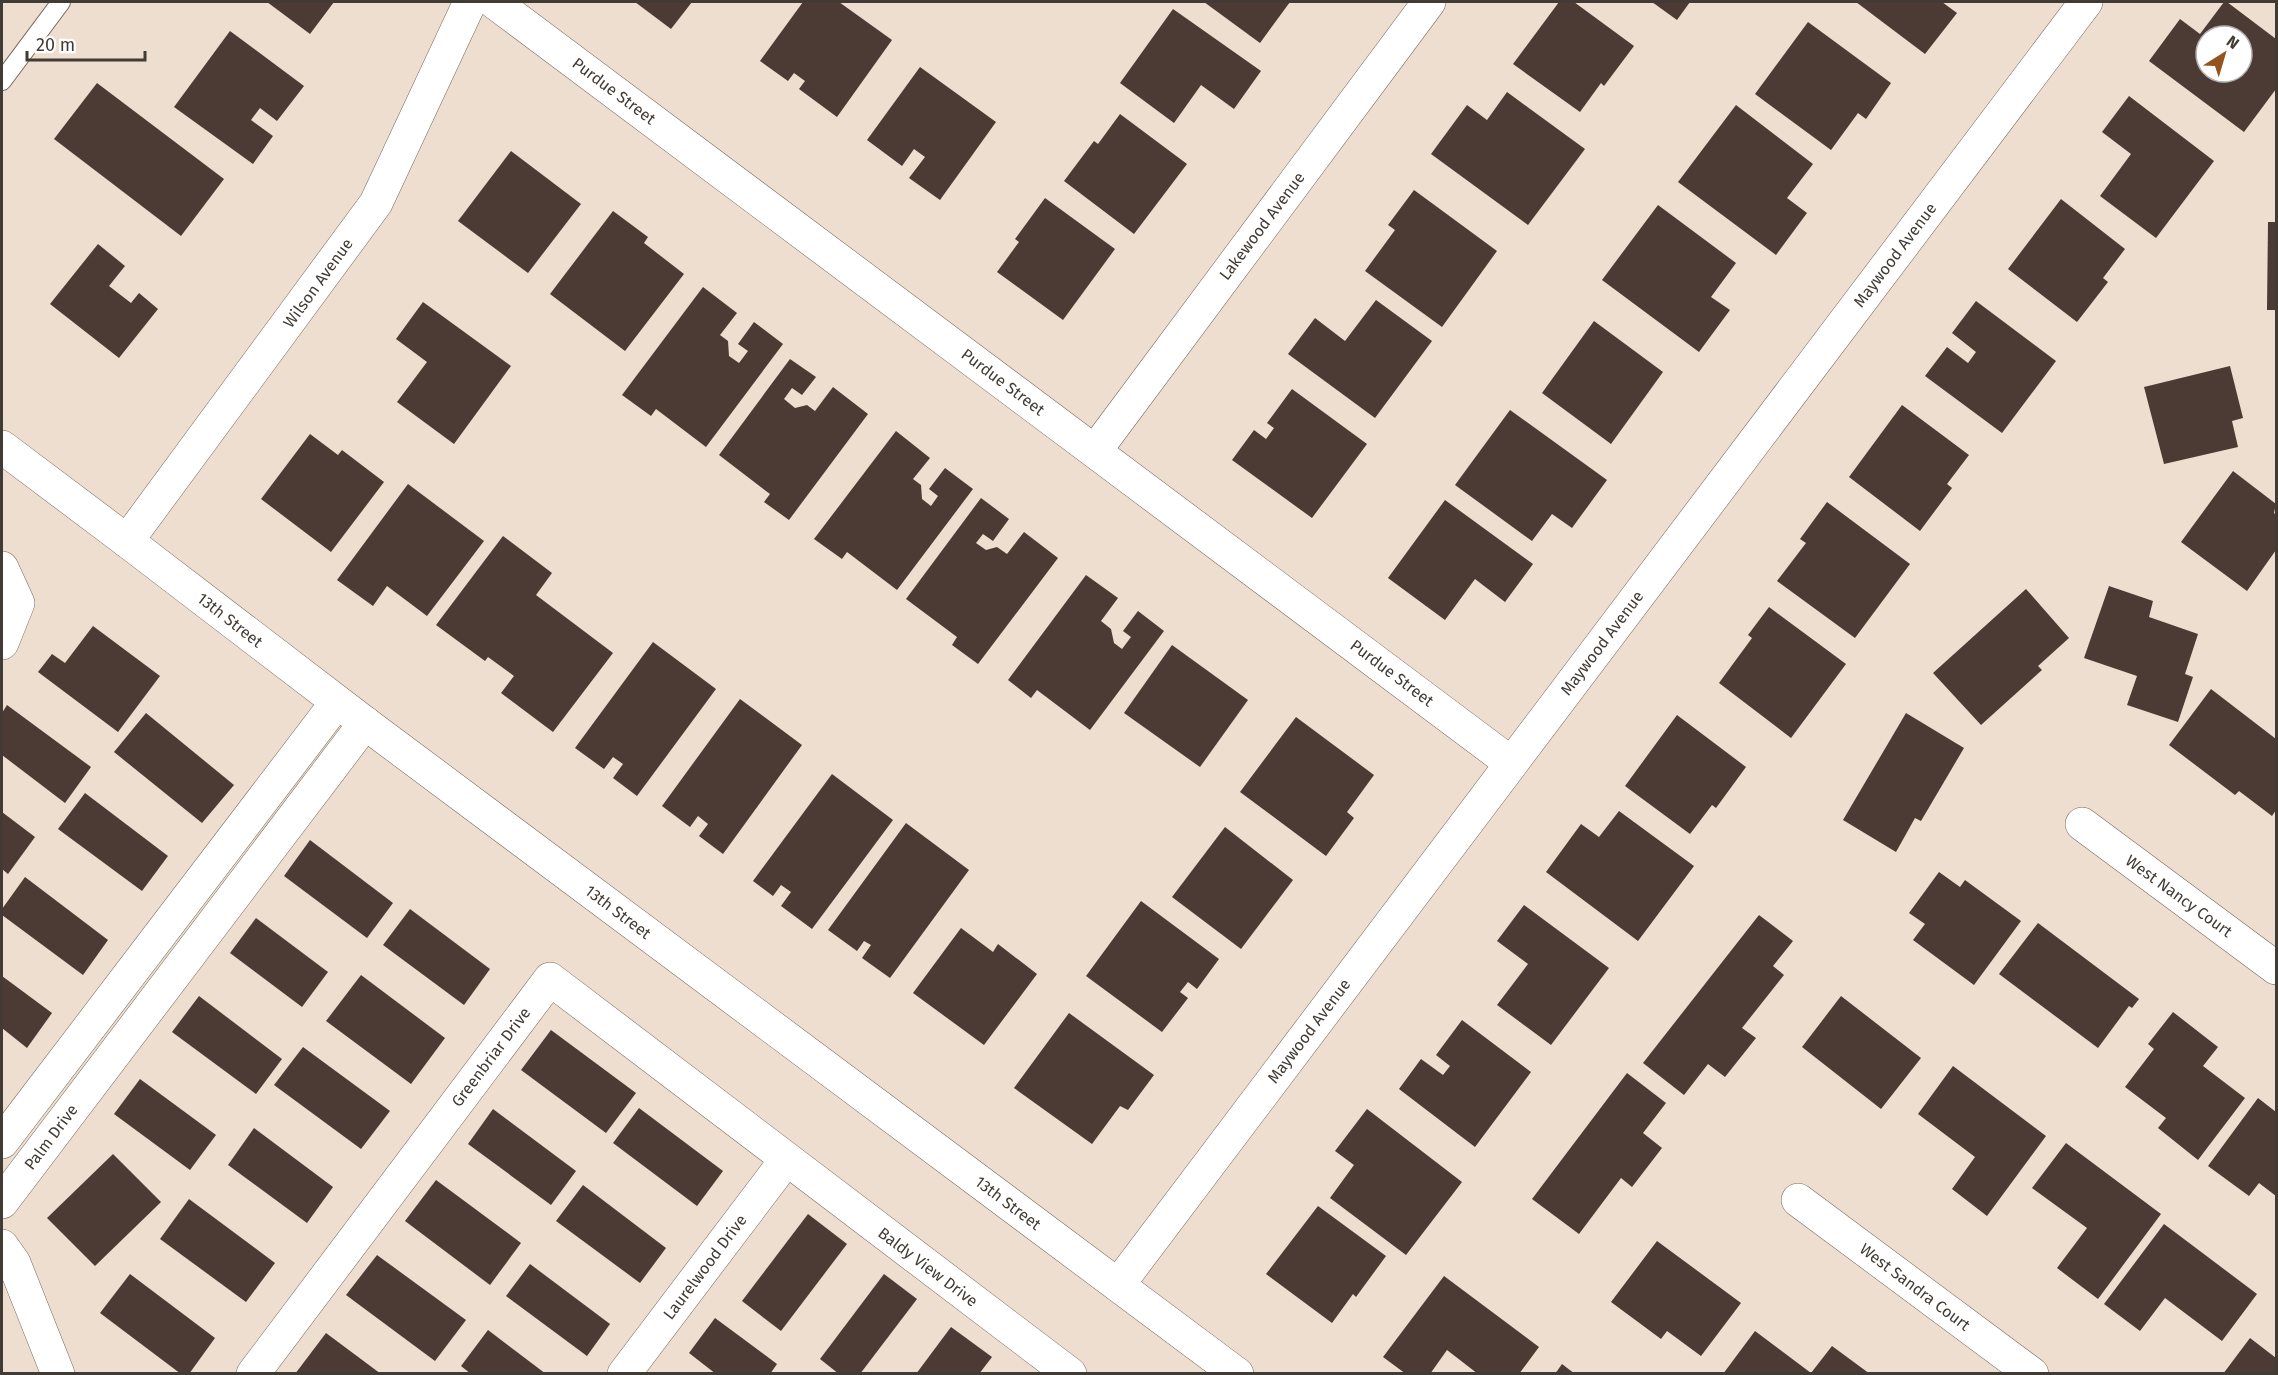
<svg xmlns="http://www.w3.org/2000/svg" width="2278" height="1375" font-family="'Fira Sans',sans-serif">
<rect width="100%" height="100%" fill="#eddecf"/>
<g fill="#4c3a35" fill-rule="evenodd">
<path d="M267,2H334L310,34Z"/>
<path d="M635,2H692L671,29Z"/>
<path d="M803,2H839L892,40L837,117L799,89L805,81L794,73L788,81L760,61Z"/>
<path d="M1204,2H1290L1260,43Z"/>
<path d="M1559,2H1574L1634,46L1604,86L1601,83L1580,112L1513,64Z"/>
<path d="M1652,2H1690L1677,20Z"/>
<path d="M1856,2H1942L1957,13L1925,54Z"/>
<path d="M2224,2H2227L2276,39V89L2244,132L2149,61L2180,19L2200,34ZM2206,36H2242V72H2206Z"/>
<path d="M1173,9L1261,71L1234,109L1201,85L1174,123L1120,83Z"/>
<path d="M1808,22L1891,83L1866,119L1858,113L1831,150L1755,94Z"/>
<path d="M230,31L304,86L277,121L260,108L251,120L273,136L253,164L174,107Z"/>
<path d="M920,67L996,122L940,200L909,178L925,157L914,149L902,166L867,140Z"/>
<path d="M97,83L224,179L181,236L54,139Z"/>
<path d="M1507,92L1585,149L1528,225L1431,154L1467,105L1487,120Z"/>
<path d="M2129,96L2214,161L2156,238L2100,196L2131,154L2102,132Z"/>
<path d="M1736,105L1813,164L1787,198L1807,213L1776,255L1678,182Z"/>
<path d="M1120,114L1187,164L1134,234L1064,181L1094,141L1098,144Z"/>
<path d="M511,151L581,204L528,273L458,221Z"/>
<path d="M1414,190L1497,251L1442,327L1365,271L1395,230L1388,225Z"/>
<path d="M1045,198L1115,249L1063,320L997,272L1019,242L1015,239Z"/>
<path d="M2061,199L2125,249L2103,278L2108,282L2077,322L2008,269Z"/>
<path d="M1658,205L1736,263L1711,297L1730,310L1699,352L1602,280Z"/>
<path d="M613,211L648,237L644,243L684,274L625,351L550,294Z"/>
<path d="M2268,222H2276V310H2267Z"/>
<path d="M98,244L125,266L109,286L131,303L139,293L158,309L119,358L50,304Z"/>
<path d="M703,287L737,313L720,335L728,341L729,356L739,363L748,351L738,344L754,322L783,344L706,447L656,409L651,416L622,395Z"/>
<path d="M1376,300L1432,341L1375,418L1288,354L1315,318L1345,341Z"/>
<path d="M1976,301L2056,361L2002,433L1925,376L1947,347L1968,363L1976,352L1952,333Z"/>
<path d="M423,302L511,366L454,444L397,402L427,362L396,339Z"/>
<path d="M1594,321L1663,372L1611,444L1542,393Z"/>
<path d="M790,359L816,377L802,395L792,388L784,399L795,408L807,405L815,411L833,387L868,414L789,520L764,502L770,494L719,455Z"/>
<path d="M2230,366L2243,418L2232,421L2238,447L2164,464L2144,387Z"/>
<path d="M1292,389L1367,444L1312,518L1232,460L1254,430L1266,439L1274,428L1267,423Z"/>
<path d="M1902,405L1969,455L1947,484L1952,488L1920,531L1849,477Z"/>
<path d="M1510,410L1607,480L1572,528L1552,514L1532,541L1455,485Z"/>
<path d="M896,431L930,458L913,479L921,485L922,499L931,506L938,496L929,489L945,468L973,489L897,590L847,552L842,559L814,539Z"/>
<path d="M310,434L338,455L342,450L384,482L331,552L261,499Z"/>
<path d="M2233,471L2276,504L2274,513L2276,515V550L2247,591L2181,542Z"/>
<path d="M408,484L484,541L427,616L387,586L373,606L337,580Z"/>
<path d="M981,498L1009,519L993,541L983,534L976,543L986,550L997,547L1007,554L1024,532L1058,558L978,664L952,645L957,637L906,599Z"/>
<path d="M1445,500L1533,564L1505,602L1475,579L1445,620L1388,578Z"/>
<path d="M1827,502L1910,564L1855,638L1777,581L1806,543L1800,539Z"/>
<path d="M503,536L552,573L536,595L613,653L553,732L501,693L514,676L488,657L485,661L436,625Z"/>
<path d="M1086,575L1118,598L1101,621L1111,629L1114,643L1122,649L1131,637L1123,631L1138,611L1164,631L1090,730L1037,690L1031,698L1008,680Z"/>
<path d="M2109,586L2153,601L2149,617L2198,634L2185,674L2193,677L2178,722L2127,705L2137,676L2084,658Z"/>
<path d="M2026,589L2069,638L2038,666L2042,670L1981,725L1933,673Z"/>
<path d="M1769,607L1846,664L1791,738L1719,683L1752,638L1748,635Z"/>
<path d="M93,626L160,676L118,732L38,672L52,654L65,663Z"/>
<path d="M653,642L716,689L637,796L613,778L623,764L613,757L604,769L575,748Z"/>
<path d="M1172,645L1248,700L1200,767L1124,713Z"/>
<path d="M2211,689L2276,739V810L2272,816L2239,791L2235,795L2169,745Z"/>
<path d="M740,699L802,745L723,854L699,836L708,824L698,816L690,827L662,806Z"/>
<path d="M7,705L91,767L65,803L2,755V713Z"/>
<path d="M146,713L234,785L202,823L114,752Z"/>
<path d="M1906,713L1964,748L1921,821L1915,818L1896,852L1843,820Z"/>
<path d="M1677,715L1746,767L1716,808L1712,805L1690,834L1625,786Z"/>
<path d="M1296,717L1374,775L1347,812L1354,818L1326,856L1240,792Z"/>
<path d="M832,774L893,820L812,929L781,906L791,892L781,885L773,896L753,881Z"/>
<path d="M85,793L168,856L142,891L58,829Z"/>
<path d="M1619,811L1694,866L1638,941L1546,872L1581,824L1599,837Z"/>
<path d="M2,812L35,837L8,874L2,869Z"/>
<path d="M906,823L969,870L890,978L862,958L871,945L864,941L857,951L828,930Z"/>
<path d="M1225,827L1293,880L1241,949L1172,897Z"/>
<path d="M310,840L393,903L367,938L284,876Z"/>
<path d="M1939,872L1960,887L1965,880L2021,921L1974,985L1913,940L1925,924L1909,913Z"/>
<path d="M25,877L108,940L83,975L2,915V909Z"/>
<path d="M1141,901L1219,959L1197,989L1188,982L1180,992L1188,998L1162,1032L1086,976Z"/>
<path d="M1524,905L1609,968L1551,1045L1497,1005L1528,964L1497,941Z"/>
<path d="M410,909L490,969L464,1005L383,945Z"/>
<path d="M1759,915L1793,941L1773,966L1784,975L1742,1028L1756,1038L1725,1077L1708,1064L1684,1095L1643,1063Z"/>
<path d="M256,918L328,972L302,1007L230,953Z"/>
<path d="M2038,923L2139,999L2132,1008L2129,1006L2098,1048L1999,974Z"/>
<path d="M961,928L993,952L998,944L1037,974L984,1045L913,993Z"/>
<path d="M361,975L445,1038L411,1084L326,1021Z"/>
<path d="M2,976L52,1013L27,1048L2,1028Z"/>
<path d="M199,996L282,1059L256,1094L172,1032Z"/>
<path d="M1841,996L1921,1058L1881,1109L1802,1047Z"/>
<path d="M2173,1012L2218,1047L2203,1066L2245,1098L2198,1160L2158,1128L2166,1118L2125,1087L2154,1049L2148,1044Z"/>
<path d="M1069,1013L1154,1075L1128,1110L1120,1106L1092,1144L1014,1088Z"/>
<path d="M1462,1020L1531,1072L1475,1147L1399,1089L1421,1059L1443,1075L1450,1066L1436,1055Z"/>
<path d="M551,1030L636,1093L606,1133L521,1070Z"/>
<path d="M303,1047L390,1111L361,1149L274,1085Z"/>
<path d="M1953,1066L2046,1136L1987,1216L1952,1189L1975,1157L1918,1114Z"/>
<path d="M1627,1073L1666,1103L1643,1133L1662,1148L1632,1187L1621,1178L1579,1234L1532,1199Z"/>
<path d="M140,1079L216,1135L190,1170L114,1114Z"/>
<path d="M2258,1098L2276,1112V1196L2259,1183L2249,1196L2208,1166Z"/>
<path d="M639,1108L723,1171L697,1206L613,1143Z"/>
<path d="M493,1109L576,1171L551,1205L468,1144Z"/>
<path d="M1367,1109L1462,1182L1406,1255L1330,1198L1354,1165L1335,1151Z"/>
<path d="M254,1128L333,1187L307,1223L228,1165Z"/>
<path d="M2066,1143L2161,1214L2098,1299L2057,1268L2087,1228L2032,1188Z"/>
<path d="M113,1154L161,1202L95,1266L47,1218Z"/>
<path d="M436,1180L521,1243L490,1285L405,1221Z"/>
<path d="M583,1185L666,1248L640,1283L556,1221Z"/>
<path d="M189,1199L275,1263L246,1302L160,1239Z"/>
<path d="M1318,1206L1386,1256L1356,1297L1353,1294L1332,1323L1266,1274Z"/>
<path d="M808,1214L847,1244L781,1331L742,1301Z"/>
<path d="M2164,1224L2257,1294L2222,1341L2165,1298L2140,1331L2104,1304Z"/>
<path d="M1657,1241L1741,1303L1701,1356L1667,1331L1661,1339L1611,1302Z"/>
<path d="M377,1255L466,1320L435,1361L346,1295Z"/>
<path d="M530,1264L610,1324L587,1356L506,1296Z"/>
<path d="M130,1274L215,1338L189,1374H181L100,1313Z"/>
<path d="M884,1274L917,1299L860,1374H839L820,1359Z"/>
<path d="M1444,1276L1539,1347L1519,1374H1478L1447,1350L1430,1374H1406L1383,1357Z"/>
<path d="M715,1318L777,1364L770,1374H716L689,1353Z"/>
<path d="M951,1327L992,1357L979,1374H916Z"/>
<path d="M488,1330L546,1374H471L461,1366Z"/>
<path d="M1755,1331L1811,1373L1832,1346L1870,1374H1723Z"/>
<path d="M326,1333L381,1374H295Z"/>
<path d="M2250,1338L2276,1358V1374H2223Z"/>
<path d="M1562,1364L1575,1374H1555Z"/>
</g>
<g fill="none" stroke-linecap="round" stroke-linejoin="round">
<defs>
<path id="service" d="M2,81L61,2"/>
<g id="minor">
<path d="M494,2L1511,763"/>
<path d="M1095,451L1429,2"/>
<path d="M127,541L376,203L470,2"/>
<path d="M2,568L18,603L2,643"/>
<path d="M2082,824L2276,968"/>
<path d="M2,1142L337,702"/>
<path d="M1798,1200L2032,1374"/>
<path d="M2,1202L365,723"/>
<path d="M2,1246L14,1263L58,1374"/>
<path d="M1118,1285L2086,2"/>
<path d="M253,1374L550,979L1070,1374"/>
<path d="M624,1374L786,1160"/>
</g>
<path id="tertiary" d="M2,447L127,541L365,723L1237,1374"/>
</defs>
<use href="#service" stroke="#776a5c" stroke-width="20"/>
<use href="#minor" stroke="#776a5c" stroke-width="34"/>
<use href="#tertiary" stroke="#776a5c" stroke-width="34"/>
<use href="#service" stroke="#fff" stroke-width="18"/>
<use href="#minor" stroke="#fff" stroke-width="33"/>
<use href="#tertiary" stroke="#fff" stroke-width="33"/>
</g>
<g text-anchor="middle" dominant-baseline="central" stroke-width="6" stroke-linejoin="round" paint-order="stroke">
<g font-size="16" fill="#413b35" stroke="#fff">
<text transform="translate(614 91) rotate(37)">Purdue Street</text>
<text transform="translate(1262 226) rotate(-53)">Lakewood Avenue</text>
<text transform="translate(1895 255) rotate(-53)">Maywood Avenue</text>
<text transform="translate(318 283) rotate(-54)">Wilson Avenue</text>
<text transform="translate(1003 382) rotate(37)">Purdue Street</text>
<text transform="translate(230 620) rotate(38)">13th Street</text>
<text transform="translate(1602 643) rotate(-53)">Maywood Avenue</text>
<text transform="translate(1392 673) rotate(37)">Purdue Street</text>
<text transform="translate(2179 896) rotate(36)">West Nancy Court</text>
<text transform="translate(618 912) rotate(37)">13th Street</text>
<text transform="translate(1309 1031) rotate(-53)">Maywood Avenue</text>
<text transform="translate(491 1057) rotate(-53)">Greenbriar Drive</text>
<text transform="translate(51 1137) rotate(-53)">Palm Drive</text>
<text transform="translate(1008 1203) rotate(37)">13th Street</text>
<text transform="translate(705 1267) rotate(-53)">Laurelwood Drive</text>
<text transform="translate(928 1267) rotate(37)">Baldy View Drive</text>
<text transform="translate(1915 1287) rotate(37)">West Sandra Court</text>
</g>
</g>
<rect width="2278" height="1375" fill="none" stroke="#413b35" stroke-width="6"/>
<g transform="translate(2224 54) rotate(37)"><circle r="28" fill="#ffffff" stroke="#b3b1ae" stroke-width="1.5"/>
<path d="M0-4.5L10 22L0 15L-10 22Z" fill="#94531f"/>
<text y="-9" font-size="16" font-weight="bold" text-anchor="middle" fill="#413b35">N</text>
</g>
<path d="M27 51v9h118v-9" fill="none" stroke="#413b35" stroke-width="3"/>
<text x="36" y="51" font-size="18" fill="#413b35" stroke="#ffffff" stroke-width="4.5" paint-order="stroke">20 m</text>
</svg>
